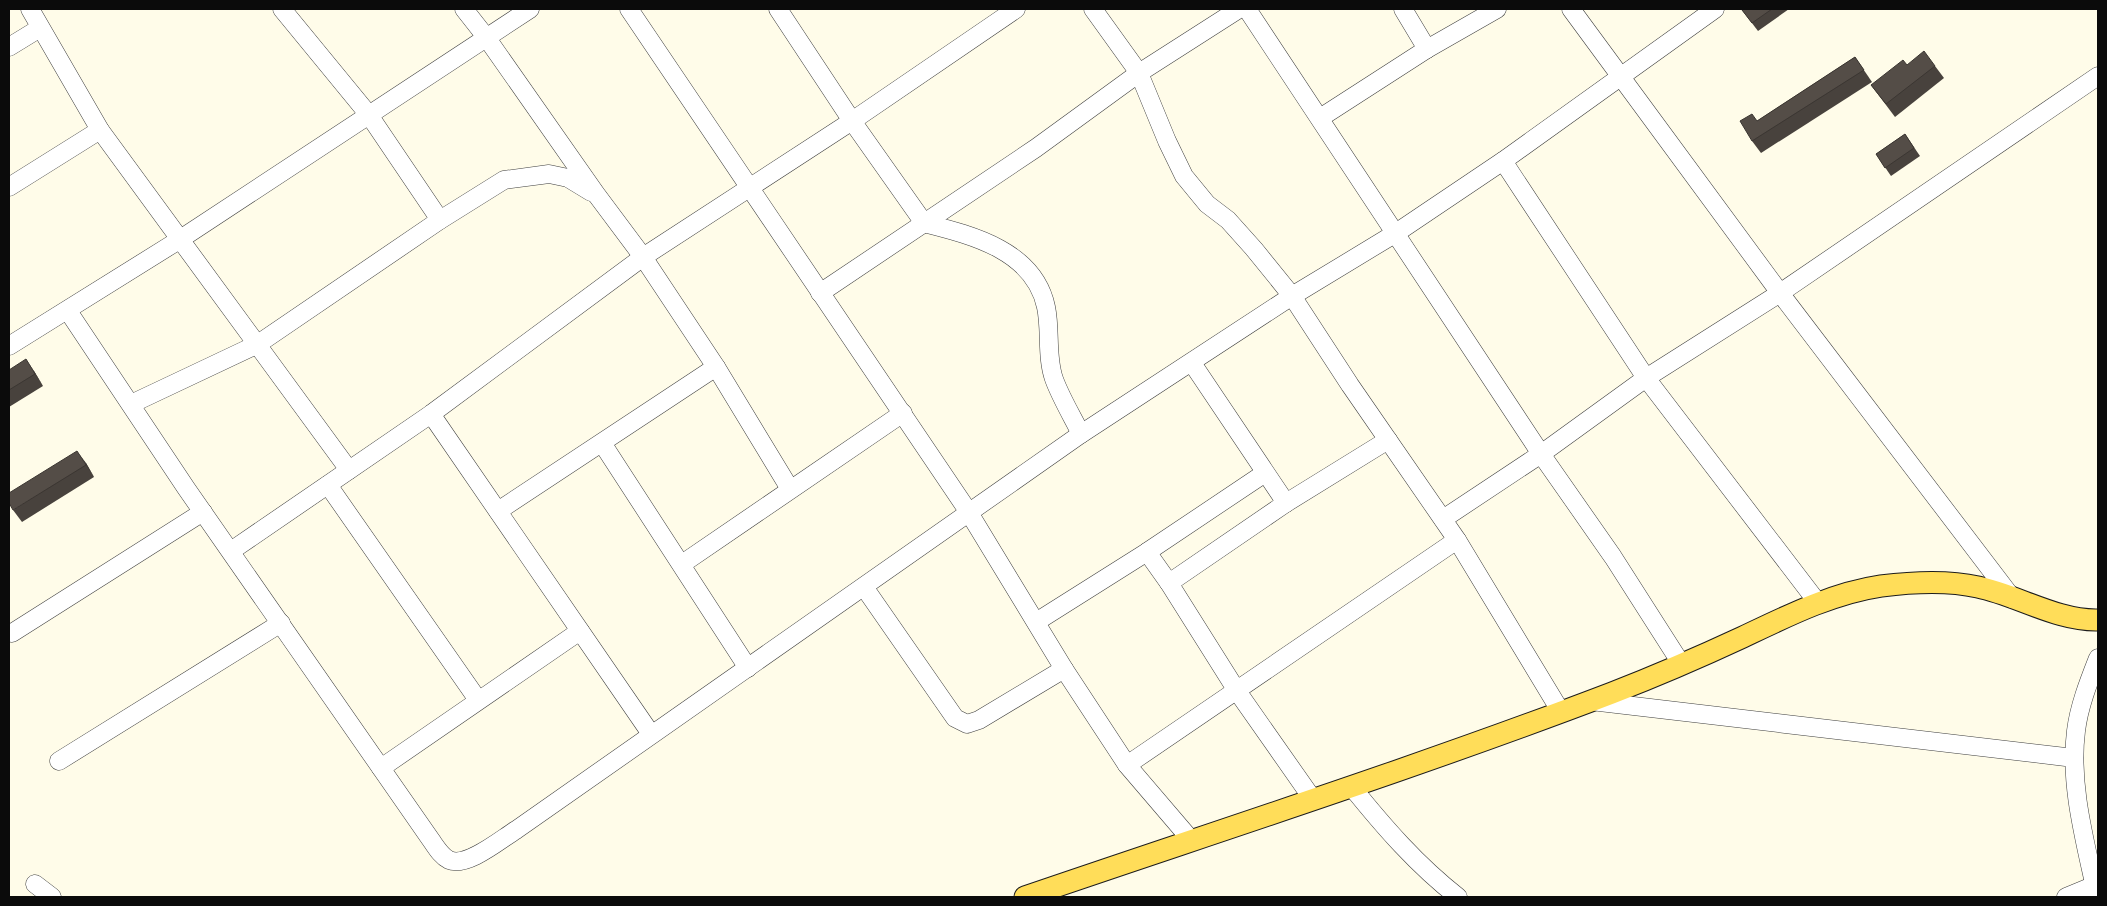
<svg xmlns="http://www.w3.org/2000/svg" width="2107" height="906" font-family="Spectral,serif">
<rect width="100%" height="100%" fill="#fffce9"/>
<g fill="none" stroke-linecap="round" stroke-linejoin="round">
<defs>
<g id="minor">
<path d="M30,9L100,130L349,470"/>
<path d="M282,9L369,115L440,220"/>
<path d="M464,9L486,37L596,194L643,257L716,367L790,489"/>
<path d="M629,9L968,511L1064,669L1127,765L1192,841"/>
<path d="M778,9L852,121L924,223C971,235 1034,250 1046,307C1051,330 1046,356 1054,379C1061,398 1072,416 1081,434"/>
<path d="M1093,9L1139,73L1167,141L1184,176L1207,204L1228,220L1254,249L1292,296L1350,385L1457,540L1561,712"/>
<path d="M1247,9L1541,454L1613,557L1682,665"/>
<path d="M1403,9L1427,49"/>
<path d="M1571,9L1780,293L2013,599"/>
<path d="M9,47L40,28"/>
<path d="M1320,118L1427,49L1497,9"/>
<path d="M1503,161L1646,378L1818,603"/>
<path d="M9,187L100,130"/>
<path d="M820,293L1036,148L1139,73L1239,9"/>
<path d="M68,311L186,488L431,840C436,847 441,856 449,860C467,868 501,839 516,830L1081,434L1292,296L1396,233L1503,161L1715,9"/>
<path d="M9,346L179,240L530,9"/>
<path d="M1192,363L1286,503"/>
<path d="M131,404L258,344L440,220L504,180L549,174L568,178L591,192"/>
<path d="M431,414L651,734"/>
<path d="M602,443L748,668"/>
<path d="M328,485L478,700"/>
<path d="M498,511L716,367"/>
<path d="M1443,519L1541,454L1646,378L1780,293L2098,76"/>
<path d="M231,551L431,414L643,257L852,121L1016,9"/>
<path d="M1147,552L1169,583L1237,691L1312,798"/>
<path d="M682,564L903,413"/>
<path d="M1169,583L1286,503L1388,440"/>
<path d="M864,587L955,718L967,724L979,720L1064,669"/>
<path d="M1036,622L1147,552L1265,473"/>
<path d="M12,633L203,512"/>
<path d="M1591,701L2074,758"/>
<path d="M59,761L281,623"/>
<path d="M1127,765L1457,540"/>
<path d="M381,768L580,631"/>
<path d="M1351,786C1384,827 1417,865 1458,897"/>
<path d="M35,884L52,897"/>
<path d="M2066,897L2095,885"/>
<path d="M2097,897C2086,844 2069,786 2076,731C2079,706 2089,681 2098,658"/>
</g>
<path id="major" d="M1025,897C1221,830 1418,767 1612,693C1656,676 1700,657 1743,637C1787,616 1833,593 1881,586C1913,582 1947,580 1978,587C2017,595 2057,621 2098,620"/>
</defs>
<use href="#minor" stroke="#3e3e3e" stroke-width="19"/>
<use href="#major" stroke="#1c1c1c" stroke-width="23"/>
<use href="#minor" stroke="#fff" stroke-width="18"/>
<use href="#major" stroke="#ffdd59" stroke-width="21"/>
</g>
<g fill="#48423d">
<path d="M1744,9H1789L1758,31L1742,10Z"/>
<path d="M1855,57L1872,82L1761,153L1752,141L1757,121Z"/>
<path d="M1907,65L1935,66L1944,78L1895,117L1871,85Z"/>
<path d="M1905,134L1920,156L1891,176L1876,154Z"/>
<path d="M9,370L34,371L43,386L9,407Z"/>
<path d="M86,463L94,477L22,522L13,510Z"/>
</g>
<g fill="#3b3632">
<path d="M26,359L34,371L43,386L35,374Z"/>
<path d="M77,451L86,463L94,477L86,465Z"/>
</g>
<g fill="#544d47" stroke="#3b3632">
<path d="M1744,9H1772L1752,23L1742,10Z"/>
<path d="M1924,51L1935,66L1886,104L1871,85L1903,60L1907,65Z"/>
<path d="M1855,57L1864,70L1752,141L1740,121L1752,114L1757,121Z"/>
<path d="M1905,134L1914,148L1885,168L1876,154Z"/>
<path d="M26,359L35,374L9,390V370Z"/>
<path d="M77,451L86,465L13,510L9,503V493Z"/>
</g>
<rect width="2107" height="906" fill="none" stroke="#0b0b0b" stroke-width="20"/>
</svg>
